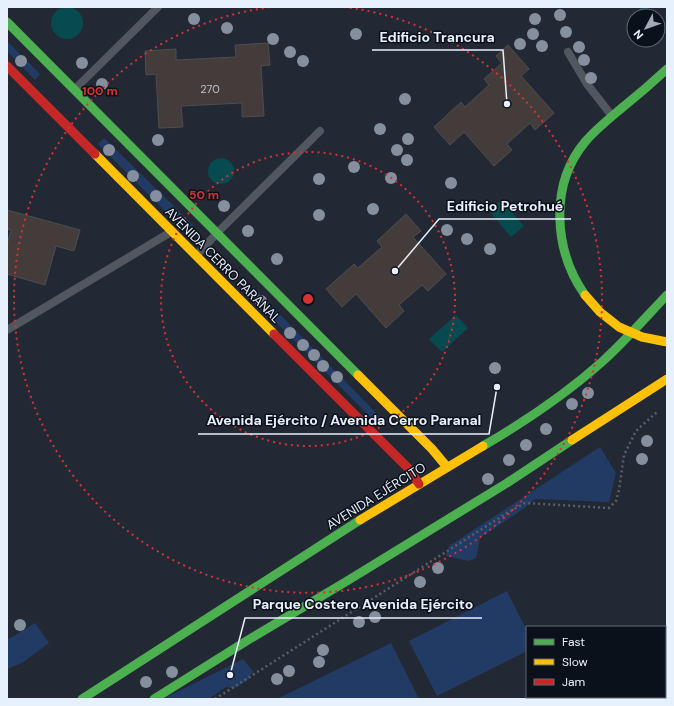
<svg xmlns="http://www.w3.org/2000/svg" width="674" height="706" font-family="'DM Sans',sans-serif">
<rect width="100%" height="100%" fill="#232934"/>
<g fill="#223b65">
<path d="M7,41L40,74L35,80L7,51Z"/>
<path d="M104,138L194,226L187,233L98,144Z"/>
<path d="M253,287L385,422L380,427L248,294Z"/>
<path d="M600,447L616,473L609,502L535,499L526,507L480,538L476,558L469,561L446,556L449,546Z"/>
<path d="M507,591L527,631V651L437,696L409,641Z"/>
<path d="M35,623L49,643L22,663L7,669V640Z"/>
<path d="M391,643L419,699H277Z"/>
<path d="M243,659L253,671L248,680L235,688L226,687L209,699H163Z"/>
</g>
<g fill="#074a4f">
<circle cx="67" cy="23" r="16"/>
<circle cx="221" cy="171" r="13"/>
<path d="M501,200L524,226L511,237L489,211Z"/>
<path d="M456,315L468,328L442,352L429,339Z"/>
</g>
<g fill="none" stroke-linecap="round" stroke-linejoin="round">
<g stroke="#074a4f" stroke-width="6">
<path d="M642,7L648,16"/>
<path d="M658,30L659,32"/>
</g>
</g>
<g fill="#433c3a" stroke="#4e4d4f">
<path d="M268,43L270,65L261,66L264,116L242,117V103L181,106L183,127L159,128L156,74L146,75L145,51L176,49V60L236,57L235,45Z"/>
<path d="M508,45L529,69L521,76L554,113L535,130L530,123L507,144L512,150L494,166L464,132L450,145L434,127L461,102L465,107L489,85L484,79L502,63L496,56Z"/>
<path d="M7,210L80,230L74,251L56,246L45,285L7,274V245L11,230L7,229Z"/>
<path d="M406,214L421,231L413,237L446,274L428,291L422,285L399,305L404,311L386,328L356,294L342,307L326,289L354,264L358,268L382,247L377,241Z"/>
</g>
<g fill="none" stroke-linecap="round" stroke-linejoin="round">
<path stroke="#595f66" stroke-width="2.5" stroke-dasharray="2 3" stroke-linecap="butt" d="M215,699L507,513L525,503L609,508L616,501L619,490L624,455L636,431L658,411"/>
<g stroke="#52575f" stroke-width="8">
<path d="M568,52L587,84L612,116"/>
<path d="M75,89L158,7"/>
<path d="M197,255L217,233L320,131"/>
<path d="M7,330L171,232"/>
</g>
<g stroke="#4caf50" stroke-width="9">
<path d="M7,22L358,375"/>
<path d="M585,295C554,251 549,185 585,142C596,129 610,118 623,107C638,95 653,82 667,69"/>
<path d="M483,446C526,421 566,394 603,361C626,340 646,317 667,295"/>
<path d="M82,699L360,520"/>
<path d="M154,699L248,640L347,581L507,483L572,440"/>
</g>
<g stroke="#ffc107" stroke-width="9">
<path d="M95,154L274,334"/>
<path d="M585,295L600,312L619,327L642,337L667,342"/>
<path d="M358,375L432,449L447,467"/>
<path d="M572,440L667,379"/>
<path d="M360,520L483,446"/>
</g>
<g stroke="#c62828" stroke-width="9">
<path d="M7,66L95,154"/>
<path d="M274,334L409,469L419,484"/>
</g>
</g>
<g fill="#858f9d">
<circle cx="560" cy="15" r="6"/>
<circle cx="194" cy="19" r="6"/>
<circle cx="535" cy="19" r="6"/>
<circle cx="227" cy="28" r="6"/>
<circle cx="566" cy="32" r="6"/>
<circle cx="356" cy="34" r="6"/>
<circle cx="533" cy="34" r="6"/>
<circle cx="273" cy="39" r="6"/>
<circle cx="520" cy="44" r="6"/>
<circle cx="542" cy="46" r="6"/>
<circle cx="579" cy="47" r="6"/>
<circle cx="290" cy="52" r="6"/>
<circle cx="584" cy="60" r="6"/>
<circle cx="21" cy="61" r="6"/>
<circle cx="303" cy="61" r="6"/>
<circle cx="82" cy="63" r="6"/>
<circle cx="591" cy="78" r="6"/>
<circle cx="102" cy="84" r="6"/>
<circle cx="405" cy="99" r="6"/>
<circle cx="380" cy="129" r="6"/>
<circle cx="408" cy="139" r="6"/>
<circle cx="158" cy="140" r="6"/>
<circle cx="109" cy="150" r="6"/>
<circle cx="397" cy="150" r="6"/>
<circle cx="407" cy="160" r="6"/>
<circle cx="354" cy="167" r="6"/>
<circle cx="133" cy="176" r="6"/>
<circle cx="391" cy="178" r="6"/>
<circle cx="319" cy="179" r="6"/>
<circle cx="451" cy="183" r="6"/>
<circle cx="156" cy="196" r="6"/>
<circle cx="224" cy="206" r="6"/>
<circle cx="373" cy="209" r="6"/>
<circle cx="319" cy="215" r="6"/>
<circle cx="447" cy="230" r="6"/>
<circle cx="248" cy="231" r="6"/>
<circle cx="467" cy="239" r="6"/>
<circle cx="490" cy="249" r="6"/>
<circle cx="277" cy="259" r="6"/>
<circle cx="261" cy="301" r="6"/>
<circle cx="290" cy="333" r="6"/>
<circle cx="303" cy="345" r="6"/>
<circle cx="314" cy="355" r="6"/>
<circle cx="323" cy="366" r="6"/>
<circle cx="495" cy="368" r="6"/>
<circle cx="337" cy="377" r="6"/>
<circle cx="588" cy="393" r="6"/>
<circle cx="572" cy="404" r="6"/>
<circle cx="546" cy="429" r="6"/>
<circle cx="647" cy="441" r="6"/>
<circle cx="526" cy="445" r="6"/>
<circle cx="642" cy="459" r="6"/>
<circle cx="509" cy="460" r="6"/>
<circle cx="488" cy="479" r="6"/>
<circle cx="438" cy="568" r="6"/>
<circle cx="420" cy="582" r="6"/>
<circle cx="375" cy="617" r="6"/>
<circle cx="359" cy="622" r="6"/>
<circle cx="20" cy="625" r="6"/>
<circle cx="323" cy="650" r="6"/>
<circle cx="319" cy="662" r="6"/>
<circle cx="289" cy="671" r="6"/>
<circle cx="172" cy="672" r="6"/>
<circle cx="277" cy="679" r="6"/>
<circle cx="146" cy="682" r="6"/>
</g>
<g fill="none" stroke="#d73233" stroke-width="2" stroke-dasharray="2 4">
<circle cx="308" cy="299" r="147"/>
<path d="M344 7A294 294 0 1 1 272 7"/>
</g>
<g text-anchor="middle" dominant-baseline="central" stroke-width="3" stroke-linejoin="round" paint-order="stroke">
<g font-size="11" fill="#bec3cc">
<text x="210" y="89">270</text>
</g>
<g font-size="13" fill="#e7f0fd" stroke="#0b111a">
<text transform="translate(223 265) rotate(45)">AVENIDA CERRO PARANAL</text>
<text transform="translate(376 496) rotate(-32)">AVENIDA EJÉRCITO</text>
</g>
</g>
<circle cx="308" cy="299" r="6" fill="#d73233" stroke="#0b111a" stroke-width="2"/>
<g font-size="12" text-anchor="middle" font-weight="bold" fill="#d73233" stroke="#0b111a" stroke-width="3" stroke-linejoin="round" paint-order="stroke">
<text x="100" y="95">100 m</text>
<text x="204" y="199">50 m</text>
</g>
<path fill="none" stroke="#e7f0fd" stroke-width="1.5" d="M507 104L503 50H372M395 271L439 219H571M497 387L489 434H198M230 675L245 618H482"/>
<g fill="#e7f0fd" stroke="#0b111a" stroke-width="1.5">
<circle cx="507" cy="104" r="4"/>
<circle cx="395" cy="271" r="4"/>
<circle cx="497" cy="387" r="4"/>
<circle cx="230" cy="675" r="4"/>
</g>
<g font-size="14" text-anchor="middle" font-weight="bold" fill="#e7f0fd" stroke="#0b111a" stroke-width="3" stroke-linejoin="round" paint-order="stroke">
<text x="437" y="42">Edificio Trancura</text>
<text x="505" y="211">Edificio Petrohué</text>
<text x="344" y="425">Avenida Ejército / Avenida Cerro Paranal</text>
<text x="363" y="609">Parque Costero Avenida Ejército</text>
</g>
<rect width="674" height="706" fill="none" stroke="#e7f0fd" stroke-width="16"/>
<rect x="526" y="626" width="140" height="72" fill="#0b111a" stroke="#636a75"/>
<rect x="534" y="639" width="20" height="6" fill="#4caf50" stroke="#636a75"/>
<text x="562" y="646" font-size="12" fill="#e7f0fd">Fast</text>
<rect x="534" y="659" width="20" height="6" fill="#ffc107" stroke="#636a75"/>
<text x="562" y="666" font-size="12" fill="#e7f0fd">Slow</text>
<rect x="534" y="679" width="20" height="6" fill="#c62828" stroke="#636a75"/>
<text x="562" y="686" font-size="12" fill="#e7f0fd">Jam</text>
<g transform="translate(646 28) rotate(229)"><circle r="19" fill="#0b111a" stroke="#636a75"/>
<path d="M0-3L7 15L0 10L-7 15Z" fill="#a2aab7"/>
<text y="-6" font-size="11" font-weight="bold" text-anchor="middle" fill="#e7f0fd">N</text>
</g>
</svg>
